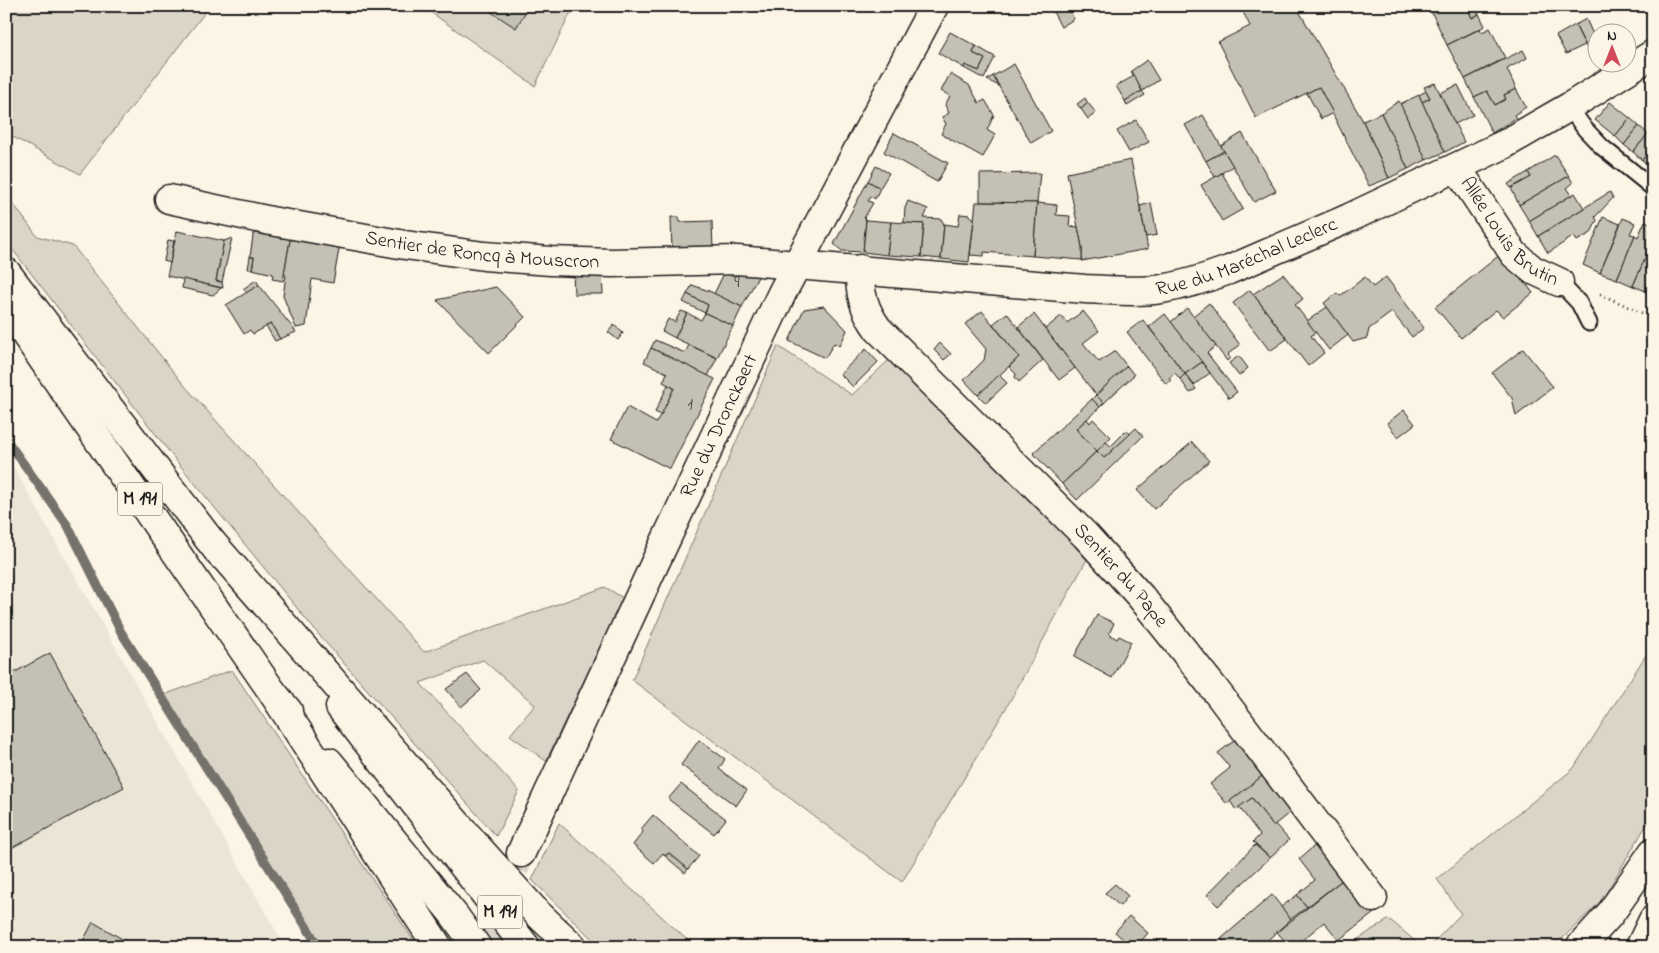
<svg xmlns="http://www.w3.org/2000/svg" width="1659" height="953" font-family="'Indie Flower',sans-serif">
<rect width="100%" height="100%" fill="#fcf5e5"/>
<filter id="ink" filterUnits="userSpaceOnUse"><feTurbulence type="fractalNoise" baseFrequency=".02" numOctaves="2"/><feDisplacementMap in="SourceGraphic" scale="10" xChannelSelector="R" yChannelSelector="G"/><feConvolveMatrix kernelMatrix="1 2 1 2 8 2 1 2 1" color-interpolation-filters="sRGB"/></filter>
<g filter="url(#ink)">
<path fill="#ebe5d6" d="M6,454L285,947H6Z"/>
<g fill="#dbd5c8" stroke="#7c7872">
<path d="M6,6H210L80,174L6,133Z"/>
<path d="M422,6H574L535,86Z"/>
<path d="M6,194L37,236L73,246L184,385L424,652L605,587L623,598L546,761L510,735L535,705L483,660L420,683L519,791L496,836L319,635L174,458L6,241Z"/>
<path d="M778,346L852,395L891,358L1091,552L1005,710L902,882L632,680Z"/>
<path d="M1653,644V814L1602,900L1564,937L1550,947H1429L1461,914L1437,879L1573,769Z"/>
<path d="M232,670L418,947H319L161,696Z"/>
<path d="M559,823L695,947H604L590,937L532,880Z"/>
<path d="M1389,919L1422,947H1346Z"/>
</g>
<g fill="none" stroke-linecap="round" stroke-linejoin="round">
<path stroke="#75726c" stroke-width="9" d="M6,439L68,526L121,632L319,947"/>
</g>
<g fill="#c4c0b3" stroke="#1c1c1c">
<path d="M482,6H529L516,28Z"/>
<path d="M1050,6H1067L1074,19L1061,27Z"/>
<path d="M1243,6H1296L1363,121L1389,178L1369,186L1319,87L1256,118L1218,42L1250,26L1241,8Z"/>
<path d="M1433,6L1436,11L1432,13L1429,8Z"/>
<path d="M1433,6H1445L1436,11Z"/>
<path d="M1445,6H1467L1472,18L1479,14L1485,26L1447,45L1432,13Z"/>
<path d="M1467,6H1475L1479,14L1472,18Z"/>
<path d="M1586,19L1596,41V43L1587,48L1575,25Z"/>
<path d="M1575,25L1585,45L1566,54L1556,36Z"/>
<path d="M1490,28L1505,58L1465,79L1447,45L1480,29L1482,32Z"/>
<path d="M950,32L976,46L973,53L985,59L979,71L965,65L964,68L938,53Z"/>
<path d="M976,46L995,57L984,79L964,68L965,65L979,71L985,59L973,53Z"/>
<path d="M1523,50L1527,58L1507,69L1516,89L1504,95L1506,99L1495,105L1487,91L1474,97L1465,79Z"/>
<path d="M1147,60L1159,80L1142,91L1131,71Z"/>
<path d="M1014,64L1051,131L1031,143L993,76Z"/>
<path d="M950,74L969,85L979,103L985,100L994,115L987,130L995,135L983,157L941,134L946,124L942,117L949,113L945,105L950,96L941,91Z"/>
<path d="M993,76L999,86L987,80Z"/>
<path d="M1134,76L1142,91L1125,101L1116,86Z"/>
<path d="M1435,83L1464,142L1445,152L1422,102L1430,98L1424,87Z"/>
<path d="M1458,85L1473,115L1455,124L1440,93Z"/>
<path d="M1319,87L1333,113L1321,119L1307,93Z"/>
<path d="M1516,89L1526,107L1514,115L1516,118L1492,133L1474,97L1487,91L1495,105L1506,99L1504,95Z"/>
<path d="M1142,91L1145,95L1127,106L1125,101Z"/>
<path d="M1426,91L1430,98L1422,102L1419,95Z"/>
<path d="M1419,95L1445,152L1426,160L1400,104Z"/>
<path d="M1085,98L1088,103L1081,109L1077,104Z"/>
<path d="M1399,101L1426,160L1408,169L1381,113Z"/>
<path d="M1610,102L1630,118L1615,136L1595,120Z"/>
<path d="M1088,103L1096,113L1088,119L1081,109Z"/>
<path d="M1381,113L1408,169L1389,178L1363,121Z"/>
<path d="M1203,115L1224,151L1206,161L1185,125Z"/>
<path d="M1630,118L1639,126L1624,145L1615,136Z"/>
<path d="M1136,120L1149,142L1129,152L1117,131Z"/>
<path d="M1639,126L1648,134L1633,152L1624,145Z"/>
<path d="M894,133L948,163L937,182L884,152Z"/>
<path d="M1242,133L1276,191L1254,202L1221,146Z"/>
<path d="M1648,134L1653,138V147L1642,160L1633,152Z"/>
<path d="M1653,147V168H1652L1642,160Z"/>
<path d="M1224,151L1233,166L1215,177L1206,161Z"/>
<path d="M1555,155L1569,176L1519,205L1511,188L1531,177L1528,172Z"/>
<path d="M1131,160L1148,249L1082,261V247L1067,173Z"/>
<path d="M876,166L889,173L880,188L868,181Z"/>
<path d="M1528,172L1531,177L1511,188L1508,184Z"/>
<path d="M1040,173L1037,203L980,202V174Z"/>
<path d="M1222,173L1243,209L1222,221L1201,185Z"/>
<path d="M1569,176L1573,183L1567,188L1572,195L1529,221L1519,205Z"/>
<path d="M868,181L880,188L875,199L871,196L868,201L873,203L864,218L866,220L863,252L842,251L834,244Z"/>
<path d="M1610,192L1613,198L1595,217L1597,220L1591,233L1577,241L1574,236L1548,253L1538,236Z"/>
<path d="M1575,193L1584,208L1538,236L1529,221Z"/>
<path d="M908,201L928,209L924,218L941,219L944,224L941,259L921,257L924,224L904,223L905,208Z"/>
<path d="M976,202L1037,203L1033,256L984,252V256L970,255Z"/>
<path d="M1037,203L1057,205L1056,215L1070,216L1069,226L1078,227L1082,247V260L1033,256Z"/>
<path d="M1151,203L1157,235L1146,237L1140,206Z"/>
<path d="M960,214L970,215L974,219L969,262L941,259L944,224L958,226Z"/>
<path d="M671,217H679L680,222L712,221L713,251L672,252Z"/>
<path d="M1603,217L1620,224L1600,273L1583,265Z"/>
<path d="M1623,218L1635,223L1630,234L1635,235L1617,279L1600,273Z"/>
<path d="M866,220L891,222L887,255L863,252Z"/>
<path d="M1645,221L1653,224V240L1633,286L1617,279L1635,235L1638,237Z"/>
<path d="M891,222L924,224L921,257L887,255Z"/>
<path d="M254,229L291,235L283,281L272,279L273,274L252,269L254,257H250Z"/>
<path d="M177,231L224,241L216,281L222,282L223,288L167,276Z"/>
<path d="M291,235L340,244L333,283L312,279L306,326L296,328L283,296L286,275L284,274Z"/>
<path d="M232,238L222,282L216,281L224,241Z"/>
<path d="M168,240L174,241L170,263L164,261Z"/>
<path d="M1653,240V288L1651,293L1633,286Z"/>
<path d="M1502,253L1533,293L1503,317L1496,310L1461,338L1435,307Z"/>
<path d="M250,257H254L252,269H248Z"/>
<path d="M727,267L760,273L742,307L714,294Z"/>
<path d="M573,272H602L603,294H574Z"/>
<path d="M1283,274L1303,299L1295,305L1316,332L1311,336L1324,353L1308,366L1253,294Z"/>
<path d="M1365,277L1373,287L1386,277L1424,328L1412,337L1392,312L1369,329L1367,338L1353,342L1324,303L1337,293L1340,296Z"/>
<path d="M183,279L221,288L213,295L182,288Z"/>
<path d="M256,280L259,285L247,293L243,289Z"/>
<path d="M259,285L296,332L280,339L271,324L253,334L250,330L244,334L226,305Z"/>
<path d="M692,285L709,291L742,307L733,326L705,313L708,305L687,294Z"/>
<path d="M496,287L525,317L489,353L437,300Z"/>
<path d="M1250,290L1287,339L1270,351L1233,303Z"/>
<path d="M687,294L708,305L705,313L683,302Z"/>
<path d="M1209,303L1240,345L1228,354L1230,358L1227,361L1193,316Z"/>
<path d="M824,306L847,330L840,346L834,343L825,358L789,341L804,309Z"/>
<path d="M1327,307L1348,335L1329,350L1307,321Z"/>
<path d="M1187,308L1216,346L1207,353L1237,392L1229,398L1171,322Z"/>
<path d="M681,311L687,313L675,338L662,331L668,319L675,322Z"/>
<path d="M982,311L1019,357L978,395L964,380L984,360L986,349L965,324Z"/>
<path d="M1083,311L1099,331L1083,343L1099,362L1115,351L1127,366L1096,395L1045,329L1061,316L1067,323Z"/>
<path d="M687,313L701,320L705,313L733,326L717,358L675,338Z"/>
<path d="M1007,313L1043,360L1019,382L1015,377L1016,374L1009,367L1019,357L993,324Z"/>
<path d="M1034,314L1075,368L1059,380L1018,327Z"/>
<path d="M1165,314L1202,362L1185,374L1149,327Z"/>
<path d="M1143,320L1185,374L1180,379L1175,373L1169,378L1171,381L1166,384L1127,332Z"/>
<path d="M271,324L280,339L275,341L266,326Z"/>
<path d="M614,325L623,333L618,340L608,332Z"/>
<path d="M655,340L685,353L689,345L717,358L708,376L651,348Z"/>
<path d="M940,343L951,354L944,360L934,350Z"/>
<path d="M651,348L715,379L670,469L611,439L627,407L656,423L674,388L663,382L667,373L644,362Z"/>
<path d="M866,349L878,362L853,387L840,374Z"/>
<path d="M1523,349L1553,387L1516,416L1512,398L1492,373Z"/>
<path d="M1239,356L1248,368L1239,376L1229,363Z"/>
<path d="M1202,362L1210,373L1194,385L1185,374Z"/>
<path d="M1127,366L1134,375L1104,403L1096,395Z"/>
<path d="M1185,374L1196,389L1190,393L1180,379Z"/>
<path d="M999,375L1007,383L986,403L978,395Z"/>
<path d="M668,385L674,388L661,415L655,412Z"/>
<path d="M1096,395L1104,403L1100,407L1092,399Z"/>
<path d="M1092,399L1100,407L1076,429L1097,451L1062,484L1033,453Z"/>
<path d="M1404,410L1415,424L1398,437L1387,423Z"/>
<path d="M1087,419L1090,423L1093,419L1111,437L1097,451L1076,429Z"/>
<path d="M1136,428L1143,436L1077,500L1062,484L1097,451L1104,458Z"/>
<path d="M1127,430L1130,434L1104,458L1097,451L1106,442L1111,446Z"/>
<path d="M1192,442L1209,461L1154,509L1137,490Z"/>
<path d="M1097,615L1114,623L1109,634L1117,639L1119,636L1131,642L1112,678L1074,657Z"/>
<path d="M50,653L124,787L6,851V677Z"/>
<path d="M467,674L481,690L461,707L446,689Z"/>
<path d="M1239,737L1266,773L1227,804L1210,784L1230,768L1218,753Z"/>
<path d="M699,740L725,759L719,769L747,790L736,806L681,765Z"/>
<path d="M1266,773L1294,809L1273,826L1252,798L1236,810L1230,801Z"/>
<path d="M681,784L726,819L714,834L668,799Z"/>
<path d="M1252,798L1273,826L1275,824L1289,840L1270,858L1253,842L1260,835L1239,807Z"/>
<path d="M653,815L699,856L688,869L669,853L665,856L663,853L654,863L633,845L643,832L641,829Z"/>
<path d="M1319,842L1346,877L1307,907L1297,895L1315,880L1299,859Z"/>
<path d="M1255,845L1270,858L1218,906L1207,895Z"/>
<path d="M669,853L688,869L685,873L665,856Z"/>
<path d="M1346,877L1374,913L1339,940L1324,922L1294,947H1290L1277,932Z"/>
<path d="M1115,884L1128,896L1120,906L1105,893Z"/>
<path d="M1272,895L1291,919L1260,947H1228L1221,939Z"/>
<path d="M1297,895L1307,907L1291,919L1281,907Z"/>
<path d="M1129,916L1148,933L1136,947H1132L1115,932Z"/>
<path d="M93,922L136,947H80Z"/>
</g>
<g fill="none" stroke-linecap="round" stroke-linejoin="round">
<path stroke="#dad4c7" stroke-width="28" stroke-dasharray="28 14" stroke-linecap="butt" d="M484,947L521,853"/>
<defs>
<g id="service">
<path d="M1569,107L1585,129L1602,147L1653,188"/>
<path d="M1559,282L1579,303L1589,323"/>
</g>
<g id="minor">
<path id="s1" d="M1457,168L1514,254L1533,270L1559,282"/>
<path id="s2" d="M169,199L271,221L405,245L484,256L551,261L612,263L737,260L1085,289C1110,290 1137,293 1162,289C1185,285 1207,278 1229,270L1349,218L1505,144L1569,107L1653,54"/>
<path id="s3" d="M860,269C859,292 864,310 878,329L1086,536L1141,597L1216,691L1373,898"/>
</g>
<g id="secondary">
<path id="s4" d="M521,853L654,565L782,293L934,6"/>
</g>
<g id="trunk">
<path d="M6,272L221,555"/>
<path d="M6,306L273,693L288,711"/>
<path d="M340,707L526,947"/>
<path d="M329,762L454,915L477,947"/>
</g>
<g id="motorway">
<path d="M207,537L480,850L537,913L573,947"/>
<path d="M273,693L438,947"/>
<path d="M1580,947L1610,914L1653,852"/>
<path d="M1640,947L1653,920"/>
</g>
</defs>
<use href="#service" stroke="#1c1c1c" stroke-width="19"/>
<use href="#minor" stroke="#1c1c1c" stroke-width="31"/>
<use href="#secondary" stroke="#1c1c1c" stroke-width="31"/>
<use href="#trunk" stroke="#1c1c1c" stroke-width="31"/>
<use href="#motorway" stroke="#1c1c1c" stroke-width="31"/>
<path stroke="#1c1c1c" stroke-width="3" stroke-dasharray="1 4" stroke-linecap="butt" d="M1600,294L1653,318"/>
<use href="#service" stroke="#fcf5e5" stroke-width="15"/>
<use href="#minor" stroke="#fcf5e5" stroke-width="28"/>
<use href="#secondary" stroke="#fcf5e5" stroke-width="28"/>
<use href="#trunk" stroke="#fcf5e5" stroke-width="28"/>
<use href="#motorway" stroke="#fcf5e5" stroke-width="28"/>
</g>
</g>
<g text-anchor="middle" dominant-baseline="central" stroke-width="4" stroke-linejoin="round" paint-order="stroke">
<g font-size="18" fill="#464542">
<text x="737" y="283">9</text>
<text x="690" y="405">1</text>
</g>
<g fill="#fcf5e5" stroke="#5f5d58" stroke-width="1">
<rect x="117.5" y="482.5" width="45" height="33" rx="4"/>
<rect x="477.5" y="895.5" width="45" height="33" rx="4"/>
</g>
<g font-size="19" font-weight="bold" fill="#1c1c1c">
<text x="140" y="499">M 191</text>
<text x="500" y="912">M 191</text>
</g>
<g font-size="20" fill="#1c1c1c" stroke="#fcf5e5">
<text stroke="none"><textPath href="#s1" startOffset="84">Allée Louis Brutin</textPath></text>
<text stroke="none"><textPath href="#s2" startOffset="318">Sentier de Roncq à Mouscron</textPath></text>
<text stroke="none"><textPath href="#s2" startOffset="1090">Rue du Maréchal Leclerc</textPath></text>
<text stroke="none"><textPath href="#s4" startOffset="471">Rue du Dronckaert</textPath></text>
<text stroke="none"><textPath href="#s3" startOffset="410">Sentier du Pape</textPath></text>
</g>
</g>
<rect width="1659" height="953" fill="none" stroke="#fcf5e5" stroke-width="25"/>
<rect x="12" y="12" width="1634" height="928" fill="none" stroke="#1c1c1c" stroke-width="2" filter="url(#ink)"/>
<g transform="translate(1612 48)"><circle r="24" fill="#fcf5e5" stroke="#a29e95"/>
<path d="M0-4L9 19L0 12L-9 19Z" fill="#d1495b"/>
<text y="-8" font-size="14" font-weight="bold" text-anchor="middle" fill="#1c1c1c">N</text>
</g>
</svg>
